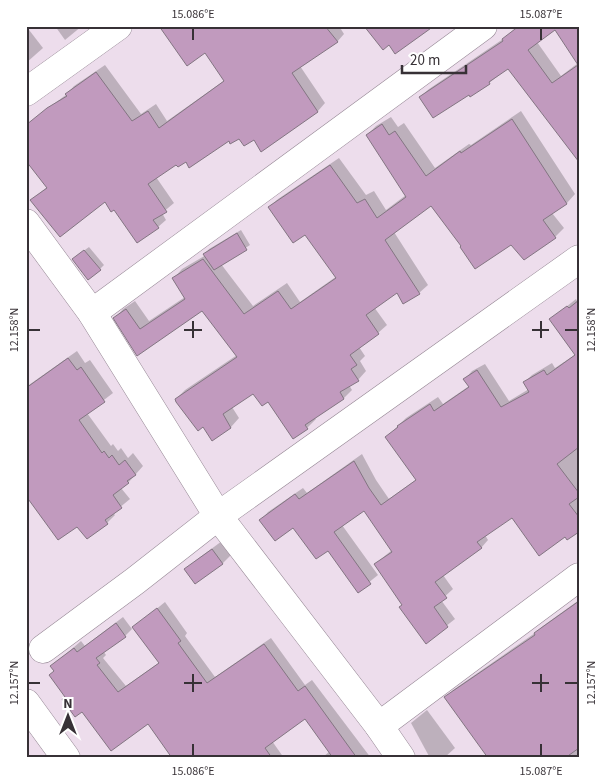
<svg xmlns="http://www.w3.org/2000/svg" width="605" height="784" font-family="'Source Sans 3',sans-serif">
<rect width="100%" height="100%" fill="#edddec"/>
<g fill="#0003" fill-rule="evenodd">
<path d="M26,26L43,48L26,63Z"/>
<path d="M55,26H82L65,40Z"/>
<path d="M161,26H339L344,34L337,42L300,66L325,103L318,111L262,150L254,138L240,137L229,140L186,161L176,163L156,177L174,203L162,213L166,220L158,227L114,208L105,200H31L47,187L26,159V125L67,94L74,86L105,65L141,114L156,104L167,121L225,80L206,51Z"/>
<path d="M518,26H579V160L508,68L489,83L469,93L420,97L429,89L503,39ZM555,29L578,63L561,76L537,42Z"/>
<path d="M521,111L575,194L567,203L552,213L564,228L555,237L524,259L511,243L463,246L431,205L394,232L428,285L419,293L397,291L374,307L387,325L378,333L359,347L365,356L360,361L366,371L358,380L349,385L352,390L344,398L314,417L316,419L307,428L294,438L269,400L253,392L232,407L239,418L231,427L213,439L203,426L176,399L185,390L237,355L203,310L137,354L115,318L123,309L135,301L149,321L185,297L174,278L182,269L206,255L205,254L209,249L241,230L250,245L221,264L253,306L287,283L300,302L337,276L306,233L269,207L278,199L339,158L366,195L374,191L386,210L406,195L367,135L376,126L391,117L398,127L404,123L435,168L469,144L471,145Z"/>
<path d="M89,247L104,265L100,269L78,255Z"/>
<path d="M576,299L577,301L579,300V530L566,536L512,516L485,535L488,540L481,548L443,575L453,589L441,600L455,619L426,642L404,604L375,564L392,550L364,509L342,525L378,575L358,591L328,550L294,526L261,520L268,512L303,488L307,493L362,454L376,480L389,499L417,479L387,437L406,418L438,397L443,404L469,386L465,379L472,371L485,364L509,401L529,389L524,383L532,375L552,363L555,368L576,354L551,319Z"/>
<path d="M77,351L85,363L90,360L113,393L87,413L111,446L113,444L118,451L121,448L128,458L133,453L143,466L128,483L121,488L130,499L113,513L115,515L107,523L77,525L26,493V387Z"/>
<path d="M222,541L232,554L223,563L195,583L186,570L195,561Z"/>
<path d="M579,600V758H490L446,697L453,690L535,633L543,626Z"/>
<path d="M165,602L187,633L185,636L215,677L271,638L305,685L312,680L371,758H322L330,751L305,717L272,741L284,758H173L148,722L82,710L67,696L55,671L52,666L81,641L85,646L123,617L132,629L125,636L103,651L106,655L103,658L126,686L160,662L134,627Z"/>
<path d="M427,710L455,748L444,758H430L411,723Z"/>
</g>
<g fill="#c19abe" stroke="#837582" fill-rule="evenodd">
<path d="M159,26H325L338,42L292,73L318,112L261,152L254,140L244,146L239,139L230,144L229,141L189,168L186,162L178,167L176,165L148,184L167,212L153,220L159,228L137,243L114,210L111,212L105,202L60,237L30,200L47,188L26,161V125L47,108L67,96L65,94L96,72L132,121L148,111L159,128L224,81L205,53L187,66Z"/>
<path d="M364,26H434L395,54L389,45L383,50Z"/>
<path d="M519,26H579V162L508,69L489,82L490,84L470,97L469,95L433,118L419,97L503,41L502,39ZM555,30L578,65L552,83L528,50Z"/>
<path d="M512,119L567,204L543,220L556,238L524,260L511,245L475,269L460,247L461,246L431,206L385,240L420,294L403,304L397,293L366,315L379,334L350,355L357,365L351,369L359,381L340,392L344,399L305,425L308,429L293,439L268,402L262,406L253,394L223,414L231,428L212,441L203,427L198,431L176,402L175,399L237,357L202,311L137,356L113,318L126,309L140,329L185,299L172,278L203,259L244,314L278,291L291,309L336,278L305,235L293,243L268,207L330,165L357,203L365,199L377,218L406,197L366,135L382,124L389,135L395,131L426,176L460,151L461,153Z"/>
<path d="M237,233L247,250L214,270L203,254Z"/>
<path d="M84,250L101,270L88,280L72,259Z"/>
<path d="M579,300V447L557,464L579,493V497L569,504L579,517V532L567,540L565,537L539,556L512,518L477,542L482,548L435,582L447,598L434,607L448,627L426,644L399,607L402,605L374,564L392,552L364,511L334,532L371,584L358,593L328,551L316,559L293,528L275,541L259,520L295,494L299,499L354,461L369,488L381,505L416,480L385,437L398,427L397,426L430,404L434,411L469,387L463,379L477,370L501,407L529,392L523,382L544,370L547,375L575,355L549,319L567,306L569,308Z"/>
<path d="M68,358L77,370L81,367L105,402L79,420L102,453L104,451L109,458L112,455L119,465L125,460L136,475L127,481L129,483L113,495L122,508L105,520L108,524L87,539L77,527L58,540L26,496V388Z"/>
<path d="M212,549L223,564L195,584L184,569Z"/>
<path d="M579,601V748L565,758H488L444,697L535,635L534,633Z"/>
<path d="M157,608L181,641L178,643L207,683L264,644L298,691L305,686L357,758H333L305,719L265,748L272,758H172L148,724L111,751L82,712L75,717L62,699L65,697L49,675L54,671L50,666L74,648L77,652L116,623L126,637L96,658L100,663L97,665L118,692L159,663L132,627Z"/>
</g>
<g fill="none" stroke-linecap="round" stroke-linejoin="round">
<defs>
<g id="minor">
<path d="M26,92L118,26"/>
<path d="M26,223L92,313L218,516L379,726L401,758"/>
<path d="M92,313L483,26"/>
<path d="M43,649L135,581L218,516L579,259"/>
<path d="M379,726L579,577"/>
</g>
<path id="major" d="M26,703L66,758"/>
</defs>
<use href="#minor" stroke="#978996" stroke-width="29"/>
<use href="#major" stroke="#978996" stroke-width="29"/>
<use href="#minor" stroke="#fff" stroke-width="28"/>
<use href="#major" stroke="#fff" stroke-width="28"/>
</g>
<path fill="none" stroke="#373136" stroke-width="2" d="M193,28V40M541,28V40M193,321V338M541,321V338M28,330H40M184,330H202M532,330H549M565,330H578M193,674V692M541,674V692M28,683H40M184,683H202M532,683H549M565,683H578M193,744V756M541,744V756"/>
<rect width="605" height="784" fill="none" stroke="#ffffff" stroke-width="55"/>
<g transform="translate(68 716)" stroke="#ffffff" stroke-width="4" paint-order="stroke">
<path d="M0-4L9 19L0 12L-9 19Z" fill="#373136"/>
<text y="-8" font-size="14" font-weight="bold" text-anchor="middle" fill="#373136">N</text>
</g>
<path d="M402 65v8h64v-8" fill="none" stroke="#373136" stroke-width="2.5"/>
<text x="410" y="65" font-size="15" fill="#373136" stroke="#ffffff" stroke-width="4" paint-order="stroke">20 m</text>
<rect x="28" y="28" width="550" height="728" fill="none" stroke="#373136" stroke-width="2"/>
<g font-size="12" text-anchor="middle" fill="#373136">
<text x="193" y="18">15.086°E</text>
<text x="541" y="18">15.087°E</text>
<text transform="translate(14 330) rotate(-90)" y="4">12.158°N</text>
<text transform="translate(591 330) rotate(-90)" y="4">12.158°N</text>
<text transform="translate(14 683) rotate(-90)" y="4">12.157°N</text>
<text transform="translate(591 683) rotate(-90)" y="4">12.157°N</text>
<text x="193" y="775">15.086°E</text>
<text x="541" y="775">15.087°E</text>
</g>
</svg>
